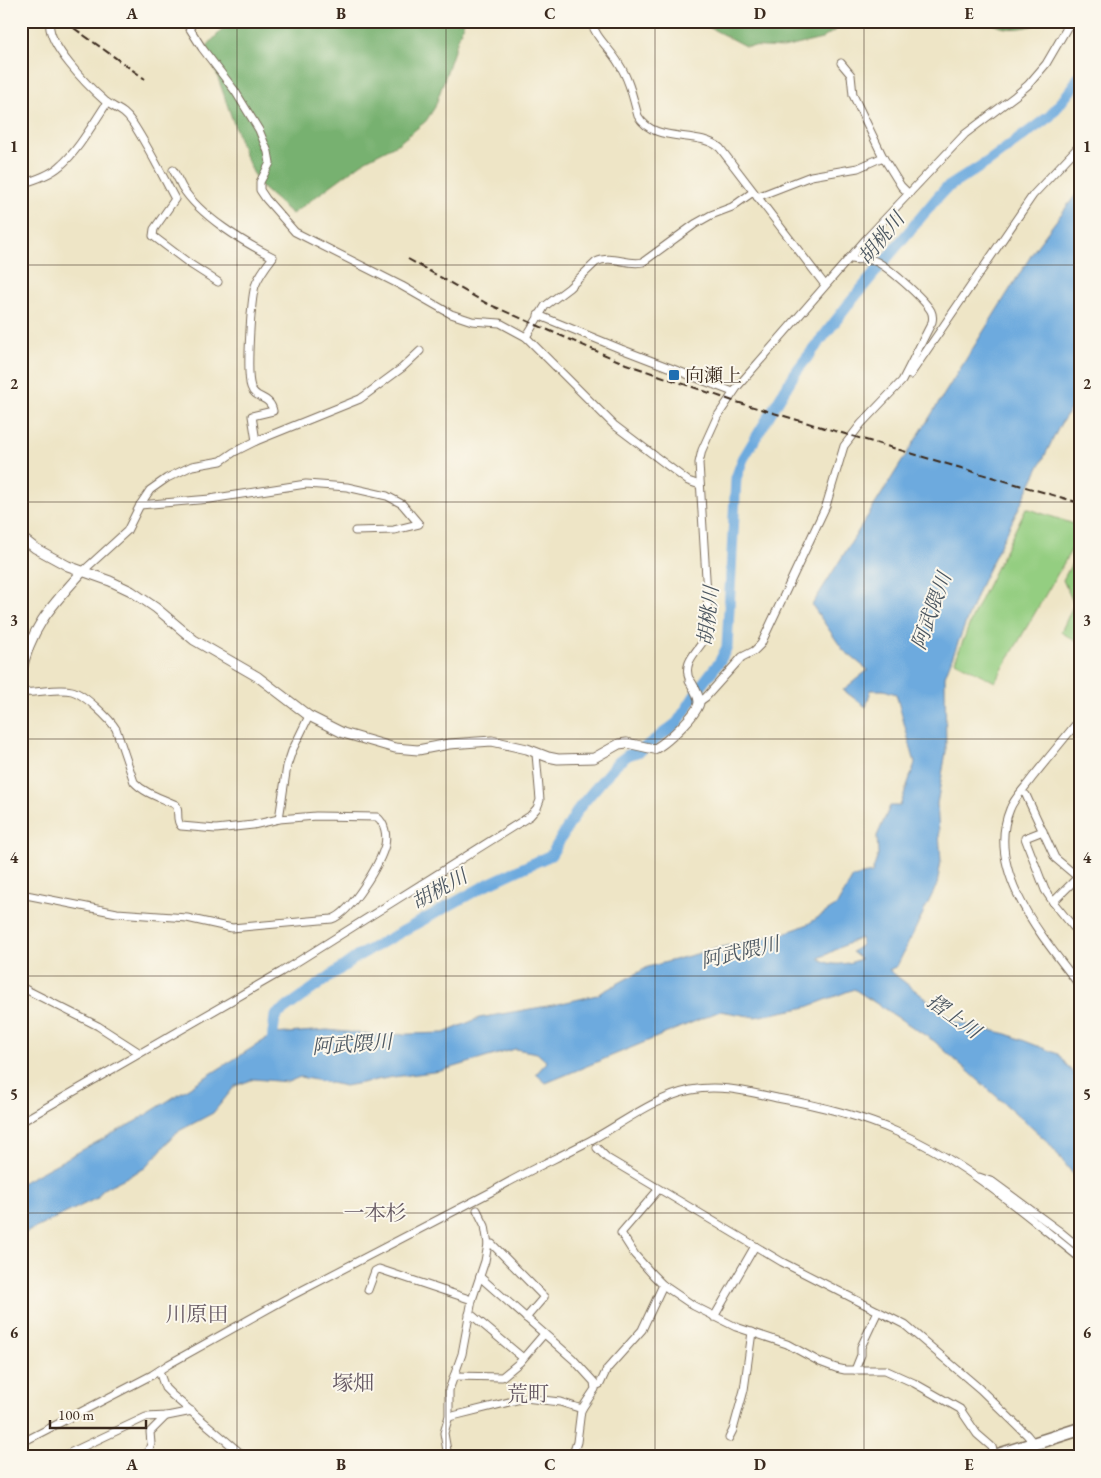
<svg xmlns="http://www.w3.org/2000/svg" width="1101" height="1478" font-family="'EB Garamond','Noto Serif JP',serif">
<rect width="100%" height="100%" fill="#fbf7ec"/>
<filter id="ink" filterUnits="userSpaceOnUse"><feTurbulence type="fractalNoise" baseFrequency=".02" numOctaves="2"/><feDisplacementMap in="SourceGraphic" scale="10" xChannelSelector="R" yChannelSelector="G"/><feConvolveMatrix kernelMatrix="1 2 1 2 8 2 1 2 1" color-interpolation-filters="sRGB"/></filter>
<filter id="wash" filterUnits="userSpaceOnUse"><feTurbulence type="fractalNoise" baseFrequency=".0096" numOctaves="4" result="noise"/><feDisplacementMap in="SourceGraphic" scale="20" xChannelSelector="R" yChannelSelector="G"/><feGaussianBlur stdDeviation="1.12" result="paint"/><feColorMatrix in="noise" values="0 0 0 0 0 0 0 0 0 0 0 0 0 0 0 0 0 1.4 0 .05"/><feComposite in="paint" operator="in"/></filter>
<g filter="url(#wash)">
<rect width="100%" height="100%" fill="#eee5c6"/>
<g fill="#94ce81" stroke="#687c50">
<path d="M1026,508L1080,526V535L995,682L955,661L974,613Z"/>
<path d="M1080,548V644L1061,632L1074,604L1063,580Z"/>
</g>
<g fill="#77b16f" stroke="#596e46">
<path d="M230,21H464L435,107L426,121L399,143L366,160L292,214L259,185L244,153L207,46Z"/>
<path d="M697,21H848L822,39L783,48L745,46Z"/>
<path d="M989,21H1051C1029,26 1009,35 989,21Z"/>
</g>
<path fill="#6daade" stroke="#546a7e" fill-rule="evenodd" d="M1080,189V394L1060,425L981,584L945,676L946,752L937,804L941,861L937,885L897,966L889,970L956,1022L1007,1034L1058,1054L1080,1082V1183L1048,1142L934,1041L854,989L807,1007L755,1017L720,1011L546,1083L536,1074L547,1062L537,1053L515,1049L441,1071L393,1077L345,1086L300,1077L288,1082L254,1079L235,1086L213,1113L177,1132L145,1168L103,1189L97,1198L21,1235V1183L136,1121L274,1034L327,1030L377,1035L444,1033L479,1018L553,1005L597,995L648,967L726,946L784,934L808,924L837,905L853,877L872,873L878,855L877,836L890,806H900L915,763L896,694L884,690H871L866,707L843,690L868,670L843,650L812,605L1037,246ZM861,938V945L852,952L861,959C848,964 831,968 819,958C833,952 846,943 861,938Z"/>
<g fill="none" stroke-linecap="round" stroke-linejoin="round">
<path stroke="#6daade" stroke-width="11" d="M271,1050L275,1016L358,956L488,884L551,855L579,808L616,764L628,755L640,751L677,723L703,683L720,661L727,647L736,478L743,459L795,373L848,305L936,199L945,189L989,161L1050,116L1070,91L1080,75"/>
</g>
</g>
<g filter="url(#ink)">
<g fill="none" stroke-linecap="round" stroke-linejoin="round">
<defs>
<g id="minor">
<path d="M50,21C45,43 89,87 105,101C115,109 123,109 132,122C148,146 161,173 175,199L154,229L153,236L190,264L218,282"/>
<path d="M185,21L202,48L235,91L259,130L268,152L270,163L260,182V190L266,199L295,232L402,286L451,314L472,321L500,323L526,337L614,425L688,481L700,485"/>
<path d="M591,21C596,39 610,48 619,64C629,79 633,98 638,116C655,145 697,129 720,148L825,285"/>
<path d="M841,63L851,75L853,95L883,157L901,186L909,194"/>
<path d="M173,170C176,175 179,181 182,187C200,216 243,242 273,257C266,266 259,275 255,286C251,300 246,374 251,387C255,400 270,395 273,411L252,416L256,441"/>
<path d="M21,184C35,180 50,175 60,166C78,151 94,122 107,103"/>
<path d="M757,197L811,176L858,168L883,157"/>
<path d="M538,315L621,349L733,392"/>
<path d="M526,337L545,306L569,288L596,262C612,254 627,266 643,262L695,224L711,215L732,207L753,192"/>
<path d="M910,375L1033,195L1080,145"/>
<path d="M140,505L210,499L306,484L347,487L387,496L402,504L419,524L394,530L355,531"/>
<path d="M82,572L127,531L140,505L150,490L167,478L192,466L221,461L234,452L256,441L360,399L402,368L420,351"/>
<path d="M690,681C679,658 707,647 709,627L699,463L702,450L717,417L738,386L866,239L965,134L1015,96L1028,85L1046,64L1071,21"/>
<path d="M21,692C38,694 56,687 72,691C84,694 110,719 116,729L134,782C145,794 162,798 176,805C180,812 175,820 181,826L216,829L253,825L279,819L316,816L377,817C385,823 387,835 385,845C380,864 351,913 332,919L232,928L187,918L117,913L21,894"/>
<path d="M699,702L706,697L742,657L754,651L761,644L826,506L844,446L861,424L902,381L932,322C933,318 933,315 931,311C924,299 885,263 872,260C864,258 856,262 849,258"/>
<path d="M1080,719C1064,739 1048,758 1032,778C1025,788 1014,798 1010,809C984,871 1045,940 1080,986"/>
<path d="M1079,736L1080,737"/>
<path d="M1026,795L1055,858L1080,879"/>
<path d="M279,819L287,766L292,751L309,716"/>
<path d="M1043,831L1025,838L1045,890L1053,902L1080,935"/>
<path d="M1053,902L1080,875"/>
<path d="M21,987L98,1026L140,1053"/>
<path d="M21,1122L281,972L530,816L537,808L540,800L536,754"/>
<path d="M597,1148L607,1158L782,1262L905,1325L980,1389L1027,1435L1031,1440L1035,1451"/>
<path d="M979,1177L993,1182L1058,1230L1080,1248"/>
<path d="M658,1190L621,1233L635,1255L653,1275L663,1285L694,1306L736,1327L787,1344L820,1362L836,1368L845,1370H885L914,1383L960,1409L977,1434L992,1447L995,1456"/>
<path d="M477,1210L485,1226L488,1244"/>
<path d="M480,1277L573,1359L594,1382L595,1389L581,1410L577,1442L572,1457"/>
<path d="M368,1290L375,1271L379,1269L472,1300"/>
<path d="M469,1314L473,1316L523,1358"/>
<path d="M714,1317L755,1246"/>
<path d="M855,1370L861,1355V1347L878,1311"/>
<path d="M159,1371L165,1388L172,1395L245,1457"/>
<path d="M454,1376L502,1377L520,1362L544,1334"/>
<path d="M595,1386L600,1384L607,1369L642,1330L663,1285"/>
<path d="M449,1417L525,1398L560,1402L582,1409"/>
<path d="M729,1438L733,1430L744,1390L752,1332"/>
<path d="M21,1443L152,1375L169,1364L291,1296L493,1191C526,1171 560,1157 593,1139C624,1122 656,1097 691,1090C720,1084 749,1092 777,1098C817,1105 859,1115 897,1132C965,1161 1022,1212 1080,1258"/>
<path d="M519,1456L520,1457"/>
<path d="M61,1457L146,1417L167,1416L192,1411"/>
<path d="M146,1457L151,1444L150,1432L166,1416"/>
<path d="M448,1457L444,1433L449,1416V1390L462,1354L472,1300L485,1261L488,1244H492L544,1297L526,1318"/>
</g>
<g id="tertiary">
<path d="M21,537L35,548L68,566L110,581L131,591L156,608L194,640L258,677L309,716L343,733L395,748L418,750L449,744L492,741L527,749L548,757L558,759L594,758L619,744L627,743L654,749C664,745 699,713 699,702C699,695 693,686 690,681"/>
<path d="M21,675C29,629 52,605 82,572"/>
</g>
<path id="trunk" d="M992,1457L1080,1429"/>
</defs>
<use href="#minor" stroke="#7a6b59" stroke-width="9"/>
<use href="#tertiary" stroke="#7a6b59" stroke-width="11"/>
<use href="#trunk" stroke="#7a6b59" stroke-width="15"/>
<use href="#minor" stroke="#fff" stroke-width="7"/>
<use href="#tertiary" stroke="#fff" stroke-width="9"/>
<use href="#trunk" stroke="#fff" stroke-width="12"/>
<g stroke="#3b2a1e" stroke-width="2" stroke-dasharray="8 4" stroke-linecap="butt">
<path d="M64,21L145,79"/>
<path d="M408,259L486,303L626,364L733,401L1080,503"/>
</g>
</g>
</g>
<path fill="none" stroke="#3b2a1e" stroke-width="1" stroke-opacity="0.55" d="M237,21V1457M446,21V1457M655,21V1457M864,21V1457M21,265H1080M21,502H1080M21,739H1080M21,976H1080M21,1213H1080"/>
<rect fill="#1f6fb2" stroke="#fbf7ec" stroke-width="2" x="668" y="369" width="12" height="12" rx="2.5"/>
<g text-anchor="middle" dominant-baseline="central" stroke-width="4" stroke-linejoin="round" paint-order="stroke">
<g font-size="19" fill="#3b2a1e" stroke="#fbf7ec" text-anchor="start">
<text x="685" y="375">向瀬上</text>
</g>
<g font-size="20" font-style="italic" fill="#4c5761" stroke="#fbf7ec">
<text transform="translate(881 238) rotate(-51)">胡桃川</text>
<text transform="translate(931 611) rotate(-70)">阿武隈川</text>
<text transform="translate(708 616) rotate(-84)">胡桃川</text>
<text transform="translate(439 889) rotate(-29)">胡桃川</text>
<text transform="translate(740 952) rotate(-13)">阿武隈川</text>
<text transform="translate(954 1016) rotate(36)">摺上川</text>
<text transform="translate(352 1044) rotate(-4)">阿武隈川</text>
</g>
<g font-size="21" fill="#665963" stroke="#fbf7ec">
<text x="375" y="1212">一本杉</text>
<text x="197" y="1313">川原田</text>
<text x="353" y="1382">塚畑</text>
<text x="528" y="1393">荒町</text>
</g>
</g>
<rect width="1101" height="1478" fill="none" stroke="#fbf7ec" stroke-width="55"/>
<path d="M50 1420v8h96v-8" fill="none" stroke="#3b2a1e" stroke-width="2.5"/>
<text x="58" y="1420" font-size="15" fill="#3b2a1e" stroke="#fbf7ec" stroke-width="4" paint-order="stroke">100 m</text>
<rect x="28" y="28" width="1046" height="1422" fill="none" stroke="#3b2a1e" stroke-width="2"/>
<g font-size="16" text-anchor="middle" font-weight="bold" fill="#3b2a1e">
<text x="132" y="19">A</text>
<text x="341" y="19">B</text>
<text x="550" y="19">C</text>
<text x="760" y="19">D</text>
<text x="969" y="19">E</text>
<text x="14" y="152">1</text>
<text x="1087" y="152">1</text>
<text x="14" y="389">2</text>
<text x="1087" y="389">2</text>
<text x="14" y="626">3</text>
<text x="1087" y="626">3</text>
<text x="14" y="863">4</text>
<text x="1087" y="863">4</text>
<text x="14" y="1100">5</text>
<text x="1087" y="1100">5</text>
<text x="14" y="1338">6</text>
<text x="1087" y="1338">6</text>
<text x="132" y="1470">A</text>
<text x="341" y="1470">B</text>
<text x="550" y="1470">C</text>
<text x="760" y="1470">D</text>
<text x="969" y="1470">E</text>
</g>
</svg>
